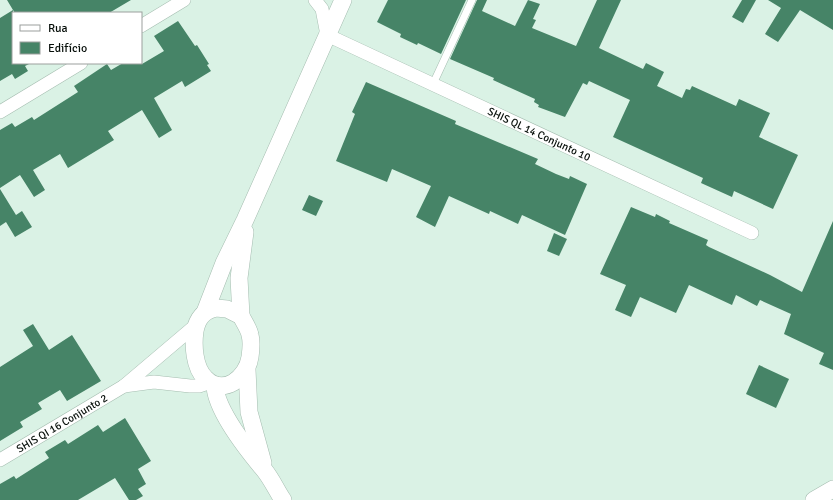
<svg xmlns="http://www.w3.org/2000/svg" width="833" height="500" font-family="Signika,sans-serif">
<rect width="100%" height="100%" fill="#daf2e5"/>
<g fill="#468467">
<path d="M7,0H131L109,13H15L13,10V63H31L25,66L28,71L15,79L12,74L0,81V18L13,10Z"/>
<path d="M388,0H466L441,54L418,43L417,45L400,37L401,34L377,22Z"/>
<path d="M477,0H487L482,11L515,26L528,0L540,4L533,19L536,20L532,28L576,46L597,0H621L599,48L643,69L646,63L664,72L657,86L682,98L686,89L690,90L692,86L736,106L739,99L770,113L759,137L798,155L773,209L734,191L732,197L701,183L703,178L613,137L630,100L589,81L587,85L583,83L565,117L538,107L539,105L534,102L535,99L493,80L494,78L450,59Z"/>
<path d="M742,0H756L743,23L732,17Z"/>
<path d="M768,0H833V30L800,10L778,42L765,34L781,8Z"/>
<path d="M178,21L195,46L197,45L209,64L207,65L211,71L185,87L182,81L154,98L172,130L159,138L142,110L108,131L114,140L68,168L60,154L33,170L45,190L34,197L20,175L0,188V130L12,123L15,127L32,117L34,120L78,92L74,86L107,64L111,70L123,63L142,64L164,51L154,36Z"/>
<path d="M366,82L456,121L455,124L538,159L535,164L556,174L569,179L570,176L587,184L565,235L522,215L518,224L490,211L489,214L449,196L435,227L416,217L431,186L392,169L387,182L336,161L355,114L352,112Z"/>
<path d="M0,189L16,215L22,211L32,227L15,237L6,222L0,226Z"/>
<path d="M309,195L323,201L316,216L302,210Z"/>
<path d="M631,207L655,217L656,214L670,221L669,223L708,240L706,245L709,247L770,275L802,292L833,221V370L819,364L824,353L784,334L791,314L760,300L757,306L736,295L732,305L689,285L676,313L640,297L631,317L615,310L626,285L600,274Z"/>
<path d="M554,233L567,239L559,256L547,251Z"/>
<path d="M33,324L49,350L72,335L101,381L67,401L60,390L38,403L42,409L20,422L23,427L0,441V367L33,346L23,330Z"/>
<path d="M759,365L789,379L776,408L746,394Z"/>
<path d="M125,418L151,461L138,469L146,484L138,489L143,496L136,500H129L115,478L78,500H0V484L14,476L16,479L49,458L45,452L65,440L68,444L98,425L103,432Z"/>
</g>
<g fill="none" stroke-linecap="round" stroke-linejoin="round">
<defs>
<path id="service" d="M433,84L472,0"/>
<g id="minor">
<path id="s1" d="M315,0L322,9L327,35L752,233"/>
<path d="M141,26L184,0"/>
<path d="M0,112L81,63"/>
<path d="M124,386L196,325"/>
<path id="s2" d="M0,460L124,386L154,382L190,386H199L211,382"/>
</g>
<g id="tertiary">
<path d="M216,308L227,309L241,316C244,322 249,329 250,335C252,342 251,350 250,357C247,378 223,397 205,378C194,367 193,345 195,331C197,319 204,310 216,308Z"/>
<path d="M205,312L224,263L245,220L343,0"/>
<path d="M241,316L239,278L245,232"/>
<path d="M247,370L249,412L263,463"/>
<path d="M215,385C215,409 249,452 265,471C272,480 277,491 283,500"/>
<path d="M814,500L833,489"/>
</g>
</defs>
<use href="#service" stroke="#a5bdb0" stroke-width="8"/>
<use href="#minor" stroke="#a5bdb0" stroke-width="14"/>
<use href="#tertiary" stroke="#a5bdb0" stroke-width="18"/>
<use href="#service" stroke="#fff" stroke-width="7"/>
<use href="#minor" stroke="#fff" stroke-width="13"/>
<use href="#tertiary" stroke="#fff" stroke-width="17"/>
</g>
<g text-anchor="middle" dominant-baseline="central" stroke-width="3" stroke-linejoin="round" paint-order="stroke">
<g font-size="11" fill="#060e09" stroke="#fff">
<text stroke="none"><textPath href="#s1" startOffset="272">SHIS QL 14 Conjunto 10</textPath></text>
<text stroke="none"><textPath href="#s2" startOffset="72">SHIS QI 16 Conjunto 2</textPath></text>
</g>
</g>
<rect x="12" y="12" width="130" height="52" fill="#ffffff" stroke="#9b9f9d"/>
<rect x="20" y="25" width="20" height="6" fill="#ffffff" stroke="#9b9f9d"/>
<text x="48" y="32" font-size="12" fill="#060e09">Rua</text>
<rect x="20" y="42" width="20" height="12" fill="#468467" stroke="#9b9f9d"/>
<text x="48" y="52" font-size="12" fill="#060e09">Edifício</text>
</svg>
